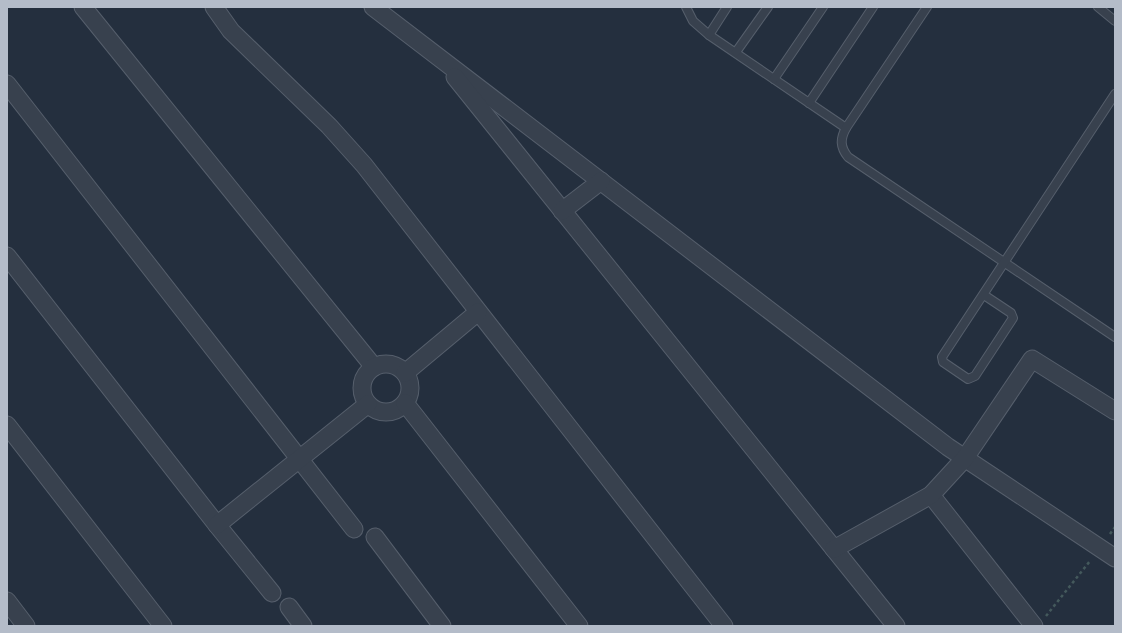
<svg xmlns="http://www.w3.org/2000/svg" width="1122" height="633" font-family="'Nunito Sans',sans-serif">
<rect width="100%" height="100%" fill="#242f3e"/>
<g fill="none" stroke-linecap="round" stroke-linejoin="round">
<defs>
<g id="service">
<path d="M686,7L693,21L709,35L846,128"/>
<path d="M927,7L846,128C840,139 840,147 848,157L1115,337"/>
<path d="M1098,7L1115,21"/>
<path d="M709,35L727,7"/>
<path d="M736,52L768,7"/>
<path d="M774,79L823,7"/>
<path d="M809,103L873,7"/>
<path d="M984,295L1011,313L1013,318L975,376L968,379L943,362L942,357L1115,94"/>
</g>
<g id="minor">
<path d="M83,7L374,367"/>
<path d="M214,7L231,31L329,126L364,165L724,626"/>
<path d="M373,7L948,447L1115,558"/>
<path d="M455,77L896,626"/>
<path d="M7,84L354,529"/>
<path d="M562,211L601,181"/>
<path d="M7,256L217,525L272,593"/>
<circle cx="386" cy="388" r="24"/>
<path d="M405,373L478,312"/>
<path d="M405,403L579,626"/>
<path d="M7,425L163,626"/>
<path d="M931,495L1034,626"/>
<path d="M217,525L368,404"/>
<path d="M375,537L442,626"/>
<path d="M834,549L931,495L965,458L1032,359L1115,411"/>
<path d="M7,601L26,626"/>
<path d="M289,607L303,626"/>
</g>
</defs>
<use href="#service" stroke="#565f6c" stroke-width="10"/>
<use href="#minor" stroke="#565f6c" stroke-width="19"/>
<g stroke="#44595c" stroke-width="2.5" stroke-dasharray="3 3" stroke-linecap="butt">
<path d="M1110,534L1115,527"/>
<path d="M1046,616L1090,561"/>
</g>
<use href="#service" stroke="#38414e" stroke-width="8"/>
<use href="#minor" stroke="#38414e" stroke-width="17"/>
</g>
<rect width="1122" height="633" fill="none" stroke="#b4bcc9" stroke-width="16"/>
</svg>
